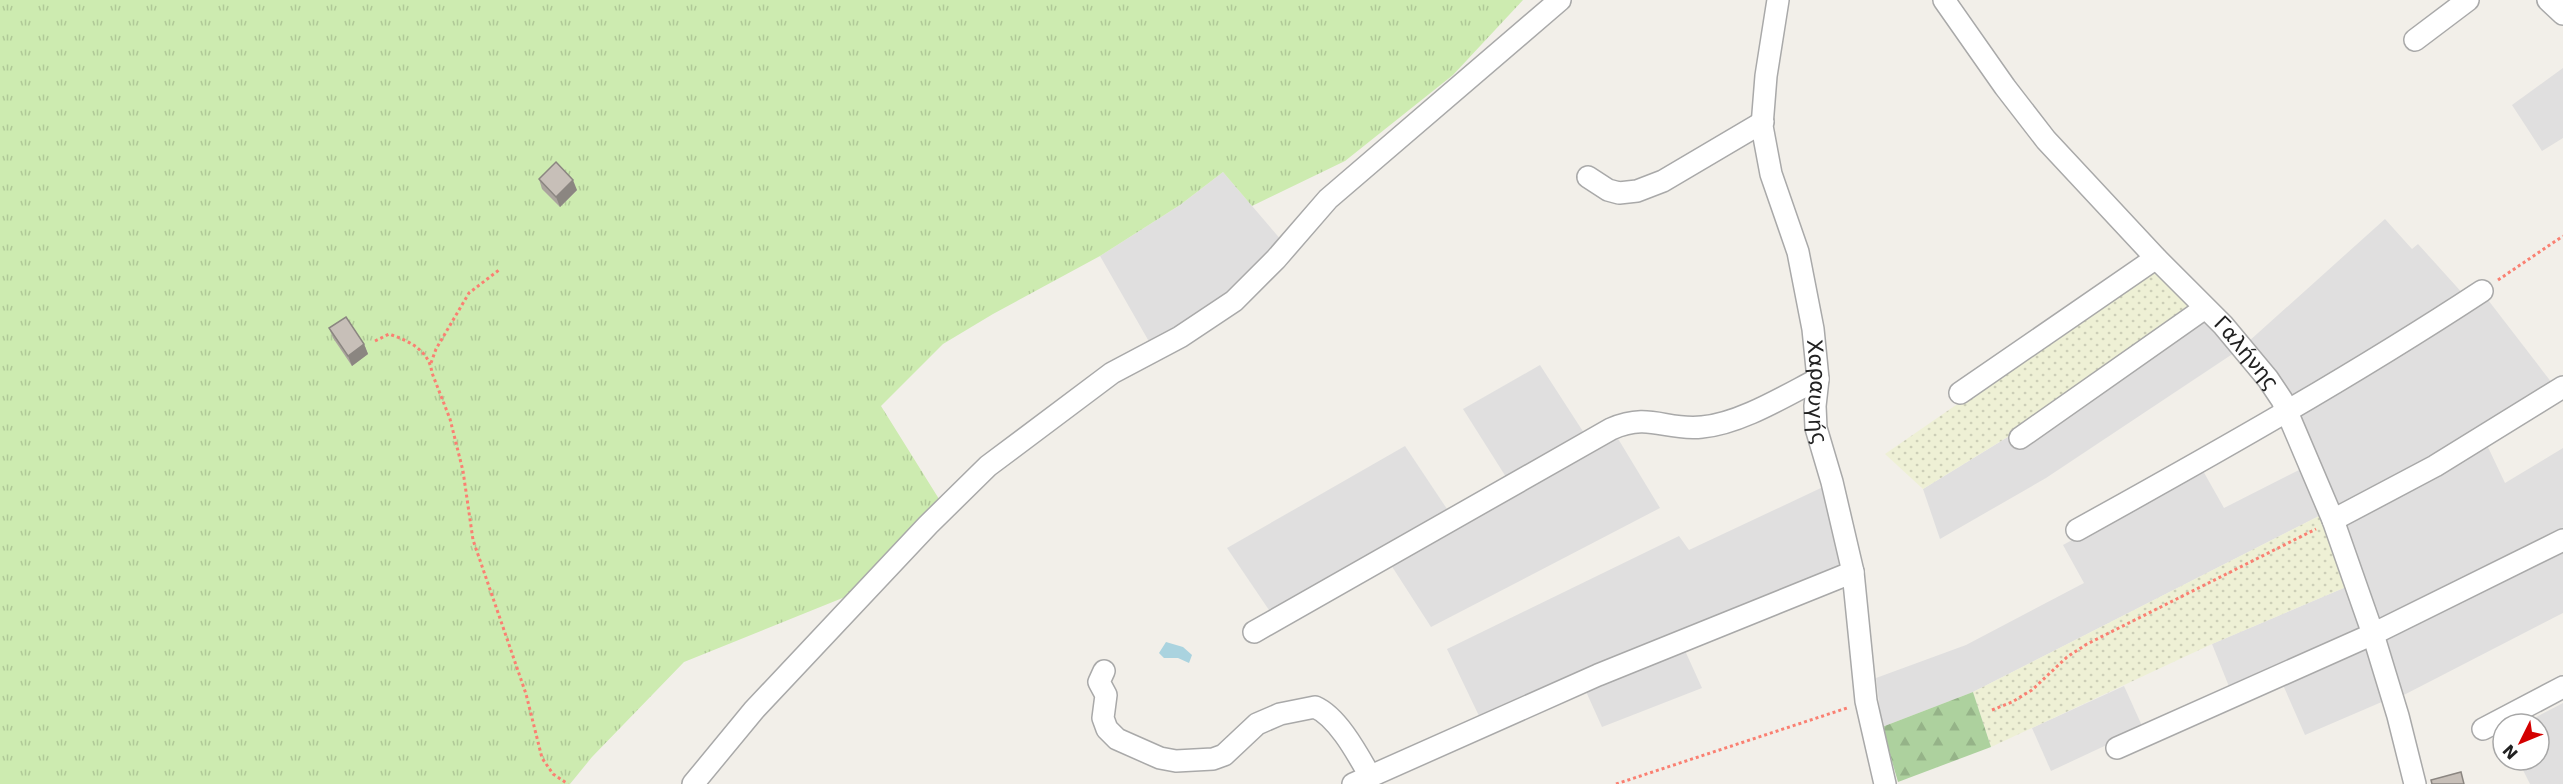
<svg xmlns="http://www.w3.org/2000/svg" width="2563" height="784" font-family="'DejaVu Sans',sans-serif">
<defs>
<pattern id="farmland-dots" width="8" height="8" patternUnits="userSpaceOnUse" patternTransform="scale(1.5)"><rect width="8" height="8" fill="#eef0d5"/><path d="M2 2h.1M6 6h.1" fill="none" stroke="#ccceb7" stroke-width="1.8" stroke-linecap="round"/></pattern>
<pattern id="grass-tufts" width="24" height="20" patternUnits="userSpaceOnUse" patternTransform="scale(1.5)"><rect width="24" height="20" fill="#cdebb0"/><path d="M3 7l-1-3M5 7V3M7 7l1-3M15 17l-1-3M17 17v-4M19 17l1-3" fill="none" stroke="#b0c997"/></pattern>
<pattern id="forest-firs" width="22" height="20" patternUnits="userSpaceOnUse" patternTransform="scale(1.5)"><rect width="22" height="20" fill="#add19e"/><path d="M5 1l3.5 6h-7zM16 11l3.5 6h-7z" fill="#95b388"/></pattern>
</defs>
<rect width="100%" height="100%" fill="#f2efe9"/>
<g fill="#e0dfdf">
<path d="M2563,68V138L2542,151L2512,105Z"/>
<path d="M1223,172L1282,241L1219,302L1151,345L1100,256L1180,205Z"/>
<path d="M2385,219L2412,249L2418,244L2465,296L2294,399L2248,342Z"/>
<path d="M2485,296L2555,387L2335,510L2293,412Z"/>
<path d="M2201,319L2234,353L2046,478L1940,539L1923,489Z"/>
<path d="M1540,365L1584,433L1506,477L1463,409Z"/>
<path d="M1617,437L1660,508L1431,627L1391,565Z"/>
<path d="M2486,443L2505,483L2563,448V532L2377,625L2341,523Z"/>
<path d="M1405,446L1449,512L1271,613L1227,548Z"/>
<path d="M2202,469L2224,508L2301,469L2321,515L1973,692L1882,727L1876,678L1966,645L2084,583L2063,545Z"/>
<path d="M1823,487L1844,569L1677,633L1702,688L1602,727L1579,676L1480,718L1447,649L1679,536L1689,550Z"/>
<path d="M2563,546V613L2398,698L2381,646L2390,631Z"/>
<path d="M2346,587L2384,701L2305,735L2276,669L2230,689L2212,644Z"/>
<path d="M2124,686L2143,728L2051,771L2032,728Z"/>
<path d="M2563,703V784H2530L2518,760H2539V724H2523Z"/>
</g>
<g fill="url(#farmland-dots)">
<path d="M2156,267L2197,308L2014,433L1923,489L1885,454Z"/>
<path d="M2321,515L2346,587L2212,644L1991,747L1973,692Z"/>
</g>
<path fill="url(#grass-tufts)" d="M0,0H1523L1453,75L1345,161L1252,206L1223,172L1180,205L1100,256L993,314L943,344L881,406L939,499L845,597L684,662L592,757L570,784H0Z"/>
<path fill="url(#forest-firs)" d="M1973,692L1991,747L1898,782L1882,727Z"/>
<path fill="#aad3df" d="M1166,642L1183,647L1192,655L1189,663L1178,658H1164L1159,653Z"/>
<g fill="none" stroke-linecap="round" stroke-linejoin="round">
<defs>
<g id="minor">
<path id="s1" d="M1778,0L1766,76L1762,126L1771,174L1798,252L1813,329L1818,379L1815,406L1816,428L1832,482L1853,572L1866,701L1885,784"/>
<path id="s2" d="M1944,0L2005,87L2046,140L2156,258L2223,325L2268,379L2282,400L2333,520L2373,634L2398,716L2415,784"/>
<path d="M2548,0L2563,14"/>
<path d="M2415,40L2468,0"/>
<path d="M1588,177L1608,190L1619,193L1637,191L1663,181L1763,122"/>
<path d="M1960,393L2156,258"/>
<path d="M2020,438L2205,308"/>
<path d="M2333,520L2435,466L2563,387"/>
<path d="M2077,530C2214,454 2351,377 2482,291"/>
<path d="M1254,632L1611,429C1650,412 1665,431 1702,427C1739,424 1785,396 1818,379"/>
<path d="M1104,671L1099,682L1106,695L1103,718L1107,729L1117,739L1160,758L1176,761L1213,759L1224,755L1257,724L1280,714L1315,707C1338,717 1358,755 1370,776"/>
<path d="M2483,729L2563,687"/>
<path d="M2117,748L2373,634L2563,540"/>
<path d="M693,784L754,710L928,525L988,466L1112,373L1180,337L1234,301L1276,259L1328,199L1560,0"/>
<path d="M1353,784L1598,675L1853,572"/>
</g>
</defs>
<use href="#minor" stroke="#a9a9a9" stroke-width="24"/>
<g stroke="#fa8072" stroke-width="3" stroke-dasharray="3 3" stroke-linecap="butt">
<path d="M2498,280L2563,236"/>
<path d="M375,341L389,334C409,341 429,350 432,373L450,419L463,471L473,540L526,694L542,758L553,774L568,784"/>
<path d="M431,363L436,349L469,293L499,270"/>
<path d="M1992,710L2012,702L2032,690L2067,657L2087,644L2316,529"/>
<path d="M1616,784L1847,708"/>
</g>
<use href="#minor" stroke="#fff" stroke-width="21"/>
</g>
<g fill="#aba49e">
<path d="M539,179L577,190L560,207L542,189Z"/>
<path d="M329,328L364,344L368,354L352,366L333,338Z"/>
</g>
<g fill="#8b8681">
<path d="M573,180L577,190L560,207L556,197Z"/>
<path d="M364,344L368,354L352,366L348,356Z"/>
</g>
<g fill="#c7bfb8" stroke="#8b8681" stroke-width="1.5">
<path d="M556,162L573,180L556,197L539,179Z"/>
<path d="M346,317L364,344L348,356L329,328Z"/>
<path d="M2461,772L2464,784H2432L2431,780Z"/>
</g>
<g text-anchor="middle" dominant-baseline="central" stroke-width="4.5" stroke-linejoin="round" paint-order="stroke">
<g font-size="21" fill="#222" stroke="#fff">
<text stroke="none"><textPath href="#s2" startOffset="466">Γαλήνης</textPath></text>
<text stroke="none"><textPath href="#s1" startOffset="400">Χαραυγής</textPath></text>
</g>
</g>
<g transform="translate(2521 742) rotate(227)"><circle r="28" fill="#ffffff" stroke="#a7a7a7" stroke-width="1.5"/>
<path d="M0-4.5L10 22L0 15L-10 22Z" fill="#d40000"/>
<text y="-9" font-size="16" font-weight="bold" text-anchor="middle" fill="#222222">N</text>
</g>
</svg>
